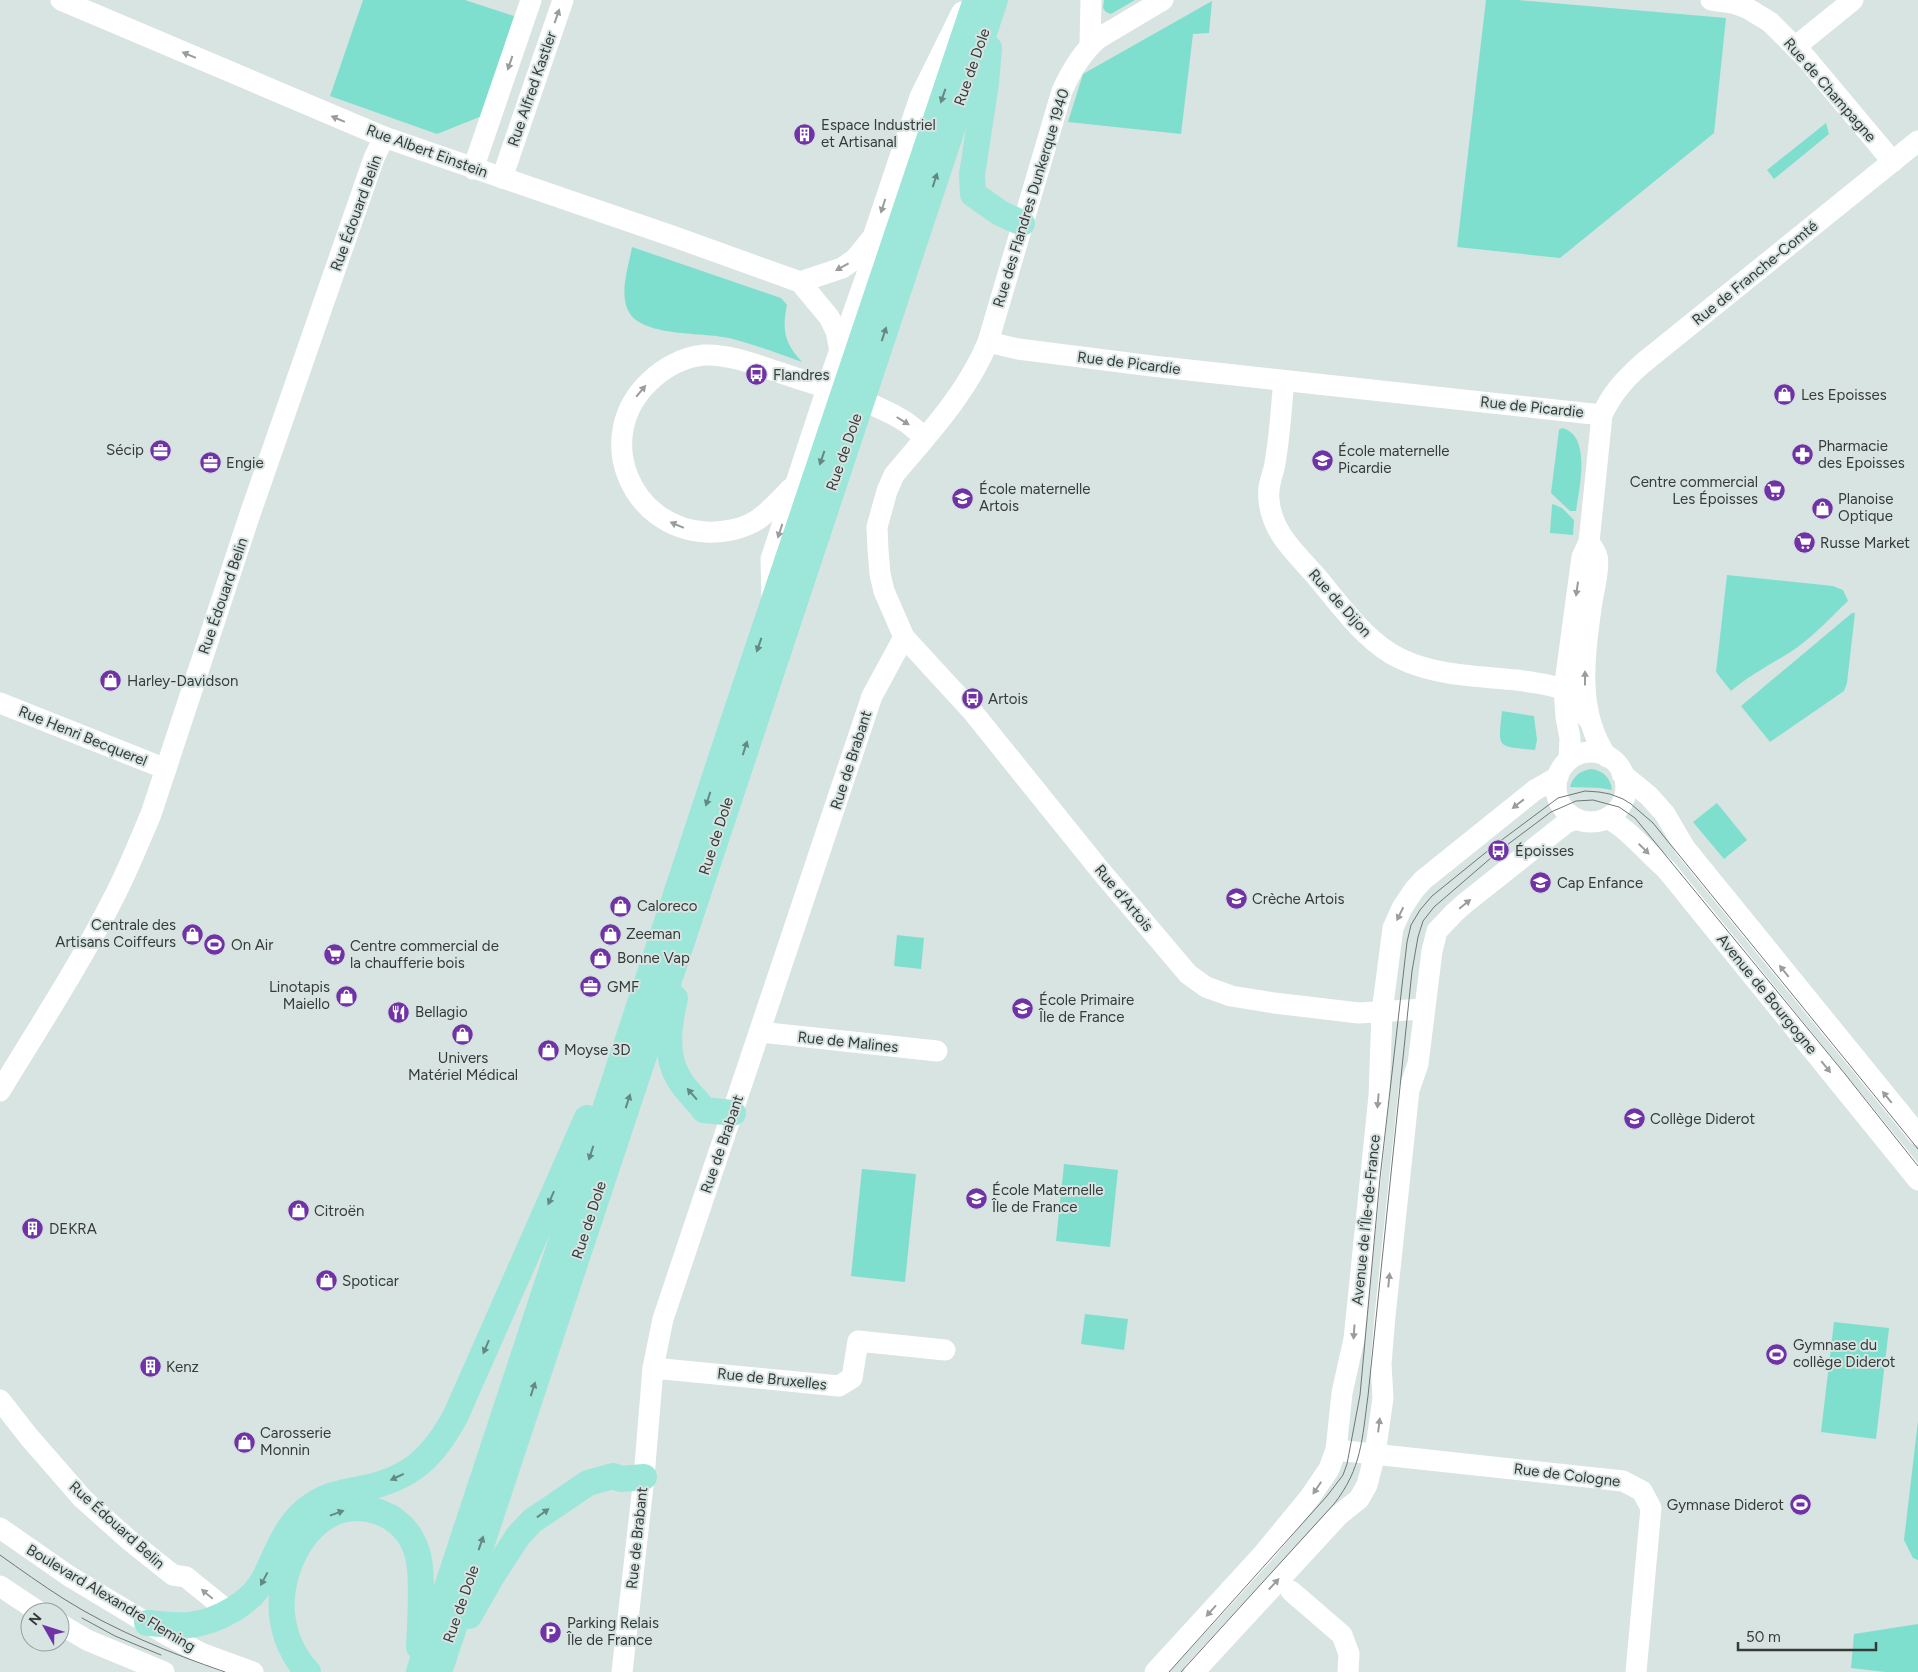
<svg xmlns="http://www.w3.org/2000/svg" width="1918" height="1672" font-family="Figtree,sans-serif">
<rect width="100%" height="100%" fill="#d7e4e1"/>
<g fill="#7fdfce">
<path d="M363,0H465L514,16L482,116L437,134L330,96Z"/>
<path d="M1104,0H1135L1111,14L1106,12L1103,8Z"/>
<path d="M1486,0H1518L1726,18L1714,133L1560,258L1457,247Z"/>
<path d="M1212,1L1209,33L1193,34L1181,134L1068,122L1083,74Z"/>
<path d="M1826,123L1829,134L1774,179L1767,170Z"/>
<path d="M632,247L781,298L787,305C782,329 784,343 802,362C779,354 756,345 733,339C706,331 638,339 627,308C620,289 629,265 632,247Z"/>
<path d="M1562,428C1592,435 1579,489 1576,511H1570L1551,493L1559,430Z"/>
<path d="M1553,504L1562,508L1574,520L1573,535L1550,533L1552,505Z"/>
<path d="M1727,575L1833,586L1843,590L1848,601C1829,619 1811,639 1789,653C1769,665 1749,676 1731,691L1716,672Z"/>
<path d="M1852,613H1855L1847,683L1844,691L1770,742L1741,706Z"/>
<path d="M1502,711L1534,716L1537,740L1535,750C1496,746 1498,750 1502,711Z"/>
<path d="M1592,769C1603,771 1611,778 1612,790L1600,788L1570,787C1573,776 1581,770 1592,769Z"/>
<path d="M1717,803L1747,840L1724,859L1693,822Z"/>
<path d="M897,935L924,938L921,969L894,966Z"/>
<path d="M1064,1164L1118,1170L1110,1247L1056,1241Z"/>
<path d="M862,1169L916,1174L905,1282L851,1276Z"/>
<path d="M1085,1314L1128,1319L1124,1350L1081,1344Z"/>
<path d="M1834,1322L1889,1328L1876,1439L1821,1432Z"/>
<path d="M1918,1421V1560L1913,1558L1904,1540Z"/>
<path d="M1918,1624V1672H1885L1851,1668L1854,1634Z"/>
</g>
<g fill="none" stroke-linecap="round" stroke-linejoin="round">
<g stroke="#fff" stroke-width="21">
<path d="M61,0L384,137L672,236L800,282L829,317L836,331L840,351"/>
<path d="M1163,0L1099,38C1082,52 1071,71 1062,91L988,342C967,393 929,433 894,475L887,491L877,527L878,550L880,574L884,591L904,637L972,711L1100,870L1188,974L1206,987L1231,996L1274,1003L1359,1013L1424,1009"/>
<path d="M1711,0L1733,3L1747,8L1770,22L1806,58L1893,162"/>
<path d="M1090,45L1091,0"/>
<path d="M1795,47L1853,0"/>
<path d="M473,169L531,0"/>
<path d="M502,178L563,0"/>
<path d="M800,282L842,268L855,259L873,237"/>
<path d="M988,342L1018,349L1152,366L1602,415"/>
<path d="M1284,381C1281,408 1280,436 1275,463C1273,477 1267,484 1269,500C1272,533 1295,552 1315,575C1340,604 1366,643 1401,659C1437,676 1478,676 1516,680C1531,682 1551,684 1564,690C1576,696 1582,708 1588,719"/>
<path d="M790,489C780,500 770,511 757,520C743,529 723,533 706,532C630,528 593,437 648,383C663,368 683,357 704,355C730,354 757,365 781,373C819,386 867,399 901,419C910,424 917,431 925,438"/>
<path d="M1589,542C1592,547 1595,551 1597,556C1600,564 1594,591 1592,601C1585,653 1575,711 1607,757"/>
<path d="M772,597L771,559L834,367L873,257V237L920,97L962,12"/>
<path d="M0,703L166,769"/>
<circle cx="1591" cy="787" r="35"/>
<path d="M1569,760L1570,738L1566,717L1564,690L1582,557L1589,542L1602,415C1612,393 1625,379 1643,363L1918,141"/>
<path d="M1622,774L1649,796L1665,814L1685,848L1918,1135"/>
<path d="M1607,818C1630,830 1646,852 1666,869L1918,1180"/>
<path d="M760,1032L937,1051"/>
<path d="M0,1091C39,1027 80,964 114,897C128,870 139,842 151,814L249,517L374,158L384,137"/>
<path d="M653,1368L839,1386L852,1378L858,1341L945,1350"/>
<path d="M0,1400L29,1437L83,1499L129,1540L173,1575L186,1577L228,1611"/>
<path d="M1336,1450L1623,1481L1642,1491L1651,1508L1636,1672"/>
<path d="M0,1528L69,1576L167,1635L201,1653L253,1672"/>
<path d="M0,1586L39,1612"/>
<path d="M1291,1591L1342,1635L1349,1654L1348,1672"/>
<path d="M60,1624L87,1640L164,1672"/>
<path d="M622,1672L644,1477L653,1368L663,1319L872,696L904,637"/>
<path d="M1155,1672L1264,1553L1310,1497L1329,1469L1336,1450L1342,1393L1354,1339L1379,1096L1382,1012L1393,928L1402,908L1414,890L1423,880L1535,790L1558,777"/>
<path d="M1194,1672L1339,1515L1359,1499L1367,1485L1375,1454L1383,1398L1381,1364L1385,1316L1409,1090L1418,1064L1432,951L1437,931L1454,913L1464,904L1566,823L1576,819"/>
</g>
<g stroke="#9de6da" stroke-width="26">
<path d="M989,48L986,83L972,175L973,194L1000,213L1022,223"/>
<path d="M675,998C669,1025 664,1054 679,1079C685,1090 697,1100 704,1110L733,1113"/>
<path d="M469,1616L492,1576L518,1536L532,1521L588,1483L613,1476L621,1479L644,1477"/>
<path d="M147,1623C161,1624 175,1626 189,1625C218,1622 254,1602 266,1575C278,1550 287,1522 311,1506C328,1494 345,1492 365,1488C412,1478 434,1456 456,1415L587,1118"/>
<path d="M308,1672C293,1657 284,1635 282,1614C277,1562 318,1490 379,1512C398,1519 411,1533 417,1552C424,1573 420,1622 419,1647"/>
<path d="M419,1672L733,722L976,0"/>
<path d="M439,1672L995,0"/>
</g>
<g stroke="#6f7775" stroke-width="1">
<path d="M0,1555C21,1570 42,1585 64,1599C113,1630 170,1653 225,1672"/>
<path d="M82,1618L115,1636L161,1655"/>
<path d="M1169,1672L1327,1496L1343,1475L1347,1464L1360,1395L1380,1178L1407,942L1411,925L1420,910L1432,896L1495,845L1558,798L1585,791L1599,792L1610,794L1623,799L1631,804L1653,823L1918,1149"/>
<path d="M1181,1672L1334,1504C1362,1468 1362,1439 1368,1396L1412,971L1418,937L1423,921L1434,907L1499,851L1551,812L1576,801L1593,800L1619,807L1635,818L1845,1074L1918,1166"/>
</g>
</g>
<defs><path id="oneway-solid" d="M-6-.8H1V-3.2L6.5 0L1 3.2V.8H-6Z" transform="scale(1.25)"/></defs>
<g fill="#9a9d9c">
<use href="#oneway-solid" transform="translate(557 16) rotate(-71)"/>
<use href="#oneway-solid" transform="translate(189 55) rotate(-157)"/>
<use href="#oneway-solid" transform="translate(510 63) rotate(109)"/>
<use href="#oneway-solid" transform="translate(338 119) rotate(-157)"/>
<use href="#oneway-solid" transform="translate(883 206) rotate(108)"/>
<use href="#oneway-solid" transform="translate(842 267) rotate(151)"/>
<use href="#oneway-solid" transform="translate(641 391) rotate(-50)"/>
<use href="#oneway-solid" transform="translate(903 421) rotate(32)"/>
<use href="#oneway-solid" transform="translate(677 525) rotate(-157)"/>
<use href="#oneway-solid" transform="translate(780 531) rotate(108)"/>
<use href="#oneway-solid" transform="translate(1577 589) rotate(98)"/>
<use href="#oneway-solid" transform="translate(1585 678) rotate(-90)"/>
<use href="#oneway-solid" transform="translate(1518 804) rotate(142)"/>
<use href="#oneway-solid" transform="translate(1644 849) rotate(45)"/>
<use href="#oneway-solid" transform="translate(1465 904) rotate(-39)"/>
<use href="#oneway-solid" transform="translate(1400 914) rotate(116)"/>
<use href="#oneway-solid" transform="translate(1784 971) rotate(-129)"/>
<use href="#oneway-solid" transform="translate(1826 1067) rotate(51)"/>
<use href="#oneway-solid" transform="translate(1887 1097) rotate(-129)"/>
<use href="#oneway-solid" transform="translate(1378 1101) rotate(95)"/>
<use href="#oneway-solid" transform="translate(1389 1280) rotate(-84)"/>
<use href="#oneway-solid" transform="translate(1354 1332) rotate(94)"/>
<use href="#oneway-solid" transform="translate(1379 1425) rotate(-83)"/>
<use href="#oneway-solid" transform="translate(1317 1488) rotate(124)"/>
<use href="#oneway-solid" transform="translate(1274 1584) rotate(-47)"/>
<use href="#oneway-solid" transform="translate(207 1594) rotate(-140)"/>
<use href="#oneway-solid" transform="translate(1211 1611) rotate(132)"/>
</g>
<g fill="#648882">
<use href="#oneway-solid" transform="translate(943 96) rotate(109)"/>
<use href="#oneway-solid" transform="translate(935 180) rotate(-72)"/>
<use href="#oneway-solid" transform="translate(884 334) rotate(-72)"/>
<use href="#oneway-solid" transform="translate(822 458) rotate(109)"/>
<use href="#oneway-solid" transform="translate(759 645) rotate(109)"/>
<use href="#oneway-solid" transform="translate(745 748) rotate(-72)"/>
<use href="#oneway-solid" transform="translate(708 799) rotate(108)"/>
<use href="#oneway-solid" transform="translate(692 1094) rotate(-131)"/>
<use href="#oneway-solid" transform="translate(628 1101) rotate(-72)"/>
<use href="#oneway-solid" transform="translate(591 1153) rotate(108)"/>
<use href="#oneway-solid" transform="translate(551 1198) rotate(114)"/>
<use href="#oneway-solid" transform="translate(486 1347) rotate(113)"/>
<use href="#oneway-solid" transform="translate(533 1389) rotate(-72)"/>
<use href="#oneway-solid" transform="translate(397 1477) rotate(155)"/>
<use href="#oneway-solid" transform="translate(337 1513) rotate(-20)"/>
<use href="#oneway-solid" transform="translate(543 1513) rotate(-36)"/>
<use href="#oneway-solid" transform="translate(481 1543) rotate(-71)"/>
<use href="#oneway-solid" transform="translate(264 1579) rotate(118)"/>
</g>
<defs>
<symbol id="building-disc" viewBox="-11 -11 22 22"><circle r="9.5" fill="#7132a7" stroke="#d7e4e1"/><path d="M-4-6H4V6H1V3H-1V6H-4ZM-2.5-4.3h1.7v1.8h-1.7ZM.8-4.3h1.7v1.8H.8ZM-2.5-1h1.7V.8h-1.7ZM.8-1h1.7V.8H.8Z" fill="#fff"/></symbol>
<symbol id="bus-disc" viewBox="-11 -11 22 22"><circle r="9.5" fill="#7132a7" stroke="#d7e4e1"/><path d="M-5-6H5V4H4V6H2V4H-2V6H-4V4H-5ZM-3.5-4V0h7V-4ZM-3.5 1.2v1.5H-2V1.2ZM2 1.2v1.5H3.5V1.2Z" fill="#fff"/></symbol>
<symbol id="shop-disc" viewBox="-11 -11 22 22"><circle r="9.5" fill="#7132a7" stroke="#d7e4e1"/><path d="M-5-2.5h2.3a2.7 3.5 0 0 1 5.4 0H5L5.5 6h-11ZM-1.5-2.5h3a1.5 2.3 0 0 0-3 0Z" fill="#fff"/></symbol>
<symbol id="office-disc" viewBox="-11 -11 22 22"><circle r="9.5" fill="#7132a7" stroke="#d7e4e1"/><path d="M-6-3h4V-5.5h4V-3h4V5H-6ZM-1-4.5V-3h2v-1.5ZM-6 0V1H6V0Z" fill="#fff"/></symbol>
<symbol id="pharmacy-disc" viewBox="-11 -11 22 22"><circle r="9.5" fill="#7132a7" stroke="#d7e4e1"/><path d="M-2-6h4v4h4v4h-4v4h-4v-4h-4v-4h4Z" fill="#fff"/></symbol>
<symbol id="school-disc" viewBox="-11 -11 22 22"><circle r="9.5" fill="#7132a7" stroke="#d7e4e1"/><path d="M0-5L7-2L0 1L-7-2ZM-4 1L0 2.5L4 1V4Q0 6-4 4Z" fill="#fff"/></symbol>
<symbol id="supermarket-disc" viewBox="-11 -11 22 22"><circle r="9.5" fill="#7132a7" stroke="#d7e4e1"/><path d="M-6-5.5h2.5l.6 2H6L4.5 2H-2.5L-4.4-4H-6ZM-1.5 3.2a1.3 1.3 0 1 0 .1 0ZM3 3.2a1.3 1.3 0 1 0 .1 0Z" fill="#fff"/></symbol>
<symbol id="stadium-disc" viewBox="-11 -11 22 22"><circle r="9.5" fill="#7132a7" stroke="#d7e4e1"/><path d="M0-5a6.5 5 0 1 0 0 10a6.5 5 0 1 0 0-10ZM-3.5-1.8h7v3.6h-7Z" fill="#fff"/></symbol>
<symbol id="restaurant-disc" viewBox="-11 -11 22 22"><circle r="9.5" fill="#7132a7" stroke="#d7e4e1"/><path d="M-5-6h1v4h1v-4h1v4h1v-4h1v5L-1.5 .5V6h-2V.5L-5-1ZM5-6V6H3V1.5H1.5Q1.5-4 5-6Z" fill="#fff"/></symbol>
<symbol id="parking-disc" viewBox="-11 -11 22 22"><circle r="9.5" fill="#7132a7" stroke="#d7e4e1"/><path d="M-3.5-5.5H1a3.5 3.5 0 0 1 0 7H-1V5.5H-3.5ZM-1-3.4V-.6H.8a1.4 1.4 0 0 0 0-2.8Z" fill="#fff"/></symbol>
</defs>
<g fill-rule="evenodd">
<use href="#building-disc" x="792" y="122" width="25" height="25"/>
<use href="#bus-disc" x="744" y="362" width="25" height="25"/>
<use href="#shop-disc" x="1772" y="382" width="25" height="25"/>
<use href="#office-disc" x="148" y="438" width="25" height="25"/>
<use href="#pharmacy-disc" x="1790" y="442" width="25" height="25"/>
<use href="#school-disc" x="1310" y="448" width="25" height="25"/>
<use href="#office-disc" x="198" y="450" width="25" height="25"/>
<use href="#supermarket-disc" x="1762" y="478" width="25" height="25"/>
<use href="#school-disc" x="950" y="486" width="25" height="25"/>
<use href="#shop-disc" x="1810" y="496" width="25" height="25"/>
<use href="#supermarket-disc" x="1792" y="530" width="25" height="25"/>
<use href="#shop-disc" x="98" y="668" width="25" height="25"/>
<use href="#bus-disc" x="960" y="686" width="25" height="25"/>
<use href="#bus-disc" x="1486" y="838" width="25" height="25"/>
<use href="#school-disc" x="1528" y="870" width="25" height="25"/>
<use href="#school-disc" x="1224" y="886" width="25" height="25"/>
<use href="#shop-disc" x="608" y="894" width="25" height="25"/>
<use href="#shop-disc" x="180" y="922" width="25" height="25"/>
<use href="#shop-disc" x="598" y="922" width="25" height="25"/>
<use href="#stadium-disc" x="202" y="932" width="25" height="25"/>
<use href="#supermarket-disc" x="322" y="942" width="25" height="25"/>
<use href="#shop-disc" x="588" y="946" width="25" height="25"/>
<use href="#office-disc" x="578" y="974" width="25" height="25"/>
<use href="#shop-disc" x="334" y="984" width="25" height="25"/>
<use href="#school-disc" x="1010" y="996" width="25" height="25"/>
<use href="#restaurant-disc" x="386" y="1000" width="25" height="25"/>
<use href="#shop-disc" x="450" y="1022" width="25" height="25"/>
<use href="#shop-disc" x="536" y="1038" width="25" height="25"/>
<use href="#school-disc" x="1622" y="1106" width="25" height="25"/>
<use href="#school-disc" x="964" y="1186" width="25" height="25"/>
<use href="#shop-disc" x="286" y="1198" width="25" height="25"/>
<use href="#building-disc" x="20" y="1216" width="25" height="25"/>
<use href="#shop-disc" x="314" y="1268" width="25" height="25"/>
<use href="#stadium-disc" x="1764" y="1342" width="25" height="25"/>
<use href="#building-disc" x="138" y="1354" width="25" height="25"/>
<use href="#shop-disc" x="232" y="1430" width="25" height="25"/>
<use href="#stadium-disc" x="1788" y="1492" width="25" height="25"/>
<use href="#parking-disc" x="538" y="1620" width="25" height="25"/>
</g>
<g text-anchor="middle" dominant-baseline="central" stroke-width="4" stroke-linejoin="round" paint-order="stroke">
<g font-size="15" fill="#363b3a" stroke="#d7e4e1">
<text transform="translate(972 67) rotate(-71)">Rue de Dole</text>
<text transform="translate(532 89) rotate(-71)">Rue Alfred Kastler</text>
<text transform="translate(1830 90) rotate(49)">Rue de Champagne</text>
<text transform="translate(427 151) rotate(20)">Rue Albert Einstein</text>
<text transform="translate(1031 198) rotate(-73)">Rue des Flandres Dunkerque 1940</text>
<text transform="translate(356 213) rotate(-70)">Rue Édouard Belin</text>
<text transform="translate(1755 273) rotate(-39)">Rue de Franche-Comté</text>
<text transform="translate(1129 363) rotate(7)">Rue de Picardie</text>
<text transform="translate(1532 407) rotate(6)">Rue de Picardie</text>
<text transform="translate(844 452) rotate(-71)">Rue de Dole</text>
<text transform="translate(223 596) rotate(-71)">Rue Édouard Belin</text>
<text transform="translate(1340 603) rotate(48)">Rue de Dijon</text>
<text transform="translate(83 736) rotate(22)">Rue Henri Becquerel</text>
<text transform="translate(851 760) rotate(-72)">Rue de Brabant</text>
<text transform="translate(716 836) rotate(-72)">Rue de Dole</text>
<text transform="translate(1124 898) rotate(50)">Rue d'Artois</text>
<text transform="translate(1767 994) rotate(51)">Avenue de Bourgogne</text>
<text transform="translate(848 1042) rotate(6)">Rue de Malines</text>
<text transform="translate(722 1144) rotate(-71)">Rue de Brabant</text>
<text transform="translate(589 1220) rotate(-72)">Rue de Dole</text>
<text transform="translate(1366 1220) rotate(-84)">Avenue de l’Île-de-France</text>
<text transform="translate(772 1379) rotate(6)">Rue de Bruxelles</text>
<text transform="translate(1567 1475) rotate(7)">Rue de Cologne</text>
<text transform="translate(117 1525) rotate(42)">Rue Édouard Belin</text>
<text transform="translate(637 1538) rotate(-84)">Rue de Brabant</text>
<text transform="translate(111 1598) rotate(31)">Boulevard Alexandre Fleming</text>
<text transform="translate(461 1604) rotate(-71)">Rue de Dole</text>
</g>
<g font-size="15" fill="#363b3a" stroke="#d7e4e1" text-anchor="start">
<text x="821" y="125">Espace Industriel<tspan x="821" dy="17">et Artisanal</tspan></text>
<text x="773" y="375">Flandres</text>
<text x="1801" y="395">Les Epoisses</text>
<text x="1818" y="446">Pharmacie<tspan x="1818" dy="17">des Epoisses</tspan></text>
<text x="144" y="450" text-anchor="end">Sécip</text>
<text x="1338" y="451">École maternelle<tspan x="1338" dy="17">Picardie</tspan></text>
<text x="226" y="463">Engie</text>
<text x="1758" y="482" text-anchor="end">Centre commercial<tspan x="1758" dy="17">Les Époisses</tspan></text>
<text x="979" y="489">École maternelle<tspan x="979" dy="17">Artois</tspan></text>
<text x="1838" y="499">Planoise<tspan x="1838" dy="17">Optique</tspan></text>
<text x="1820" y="543">Russe Market</text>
<text x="127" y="681">Harley-Davidson</text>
<text x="988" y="699">Artois</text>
<text x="1515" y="851">Époisses</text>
<text x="1557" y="883">Cap Enfance</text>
<text x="1252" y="899">Crèche Artois</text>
<text x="637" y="906">Caloreco</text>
<text x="176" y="925" text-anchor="end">Centrale des<tspan x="176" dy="17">Artisans Coiffeurs</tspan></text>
<text x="626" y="934">Zeeman</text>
<text x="231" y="945">On Air</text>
<text x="350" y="946">Centre commercial de<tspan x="350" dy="17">la chaufferie bois</tspan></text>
<text x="617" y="958">Bonne Vap</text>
<text x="330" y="987" text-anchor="end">Linotapis<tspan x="330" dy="17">Maiello</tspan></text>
<text x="607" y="987">GMF</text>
<text x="1039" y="1000">École Primaire<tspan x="1039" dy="17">Île de France</tspan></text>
<text x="415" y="1012">Bellagio</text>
<text x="564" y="1050">Moyse 3D</text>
<text x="463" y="1058" text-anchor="middle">Univers<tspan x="463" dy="17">Matériel Médical</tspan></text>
<text x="1650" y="1119">Collège Diderot</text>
<text x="992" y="1190">École Maternelle<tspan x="992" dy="17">Île de France</tspan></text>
<text x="314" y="1211">Citroën</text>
<text x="49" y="1229">DEKRA</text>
<text x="342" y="1281">Spoticar</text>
<text x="1793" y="1345">Gymnase du<tspan x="1793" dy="17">collège Diderot</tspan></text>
<text x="166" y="1367">Kenz</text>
<text x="260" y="1433">Carosserie<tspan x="260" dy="17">Monnin</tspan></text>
<text x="1784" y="1505" text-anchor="end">Gymnase Diderot</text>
<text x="567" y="1623">Parking Relais<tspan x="567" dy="17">Île de France</tspan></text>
</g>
</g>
<g transform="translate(45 1627) rotate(309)"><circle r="24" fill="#d7e4e1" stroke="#97a09e"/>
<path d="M0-4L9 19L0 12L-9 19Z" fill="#7132a7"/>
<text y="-8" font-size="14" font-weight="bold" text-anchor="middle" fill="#363b3a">N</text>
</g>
<path d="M1738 1642v8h138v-8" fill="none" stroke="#363b3a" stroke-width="2.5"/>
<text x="1746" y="1642" font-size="15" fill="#363b3a" stroke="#d7e4e1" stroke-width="4" paint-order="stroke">50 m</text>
</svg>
